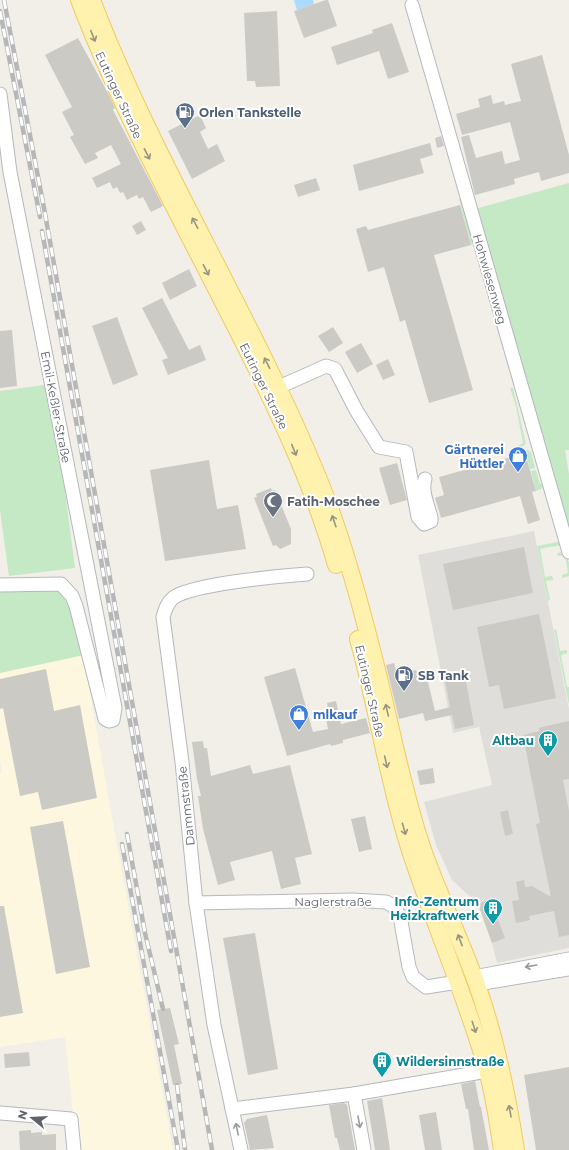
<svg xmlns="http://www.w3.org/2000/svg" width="569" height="1150" font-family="Montserrat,sans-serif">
<rect width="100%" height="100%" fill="#f1efe8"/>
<path fill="#fef7e0" d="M83,655L115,834L173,1150H77L65,1037L0,1047V773H2L0,761V673Z"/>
<path fill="#e0deda" d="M534,531L569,709V948L497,963L492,943L478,904L452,880L436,845L424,802L492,785L479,727L453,733L418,555Z"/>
<g fill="#c5e8c5">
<path d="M569,183V450H565L569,474V537L475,209Z"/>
<path d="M459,199H464L477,243L471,245Z"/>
<path d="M51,384L75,568L9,576L0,510V391Z"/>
<path d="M510,388H513L526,444L519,448L518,446L523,443L516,406Z"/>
<path d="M528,450L531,452L535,468L530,469L525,451Z"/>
<path d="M536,470L540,484H542L543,488L536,491L531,471Z"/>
<path d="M563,541L561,545L540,549L545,577L552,576L553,580L546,581L550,600L548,601L537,546Z"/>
<path d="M564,552L566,553L569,563V576L562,578V575L568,573L565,555L558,556L557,553Z"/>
<path d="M61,584L89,654L0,673V586Z"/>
<path d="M556,629L560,651L567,650V653L561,655L567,687H569V705L554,630Z"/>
</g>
<path fill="#aadaff" d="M294,0H313L314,4L297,10Z"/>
<g fill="#cccac5">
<path d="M326,0H328L337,26L304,38L294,11Z"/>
<path d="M277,11L280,86L256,87L255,81H247L244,13Z"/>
<path d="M392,23L409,72L388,79L379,51L337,65L331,47L373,33L372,30Z"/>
<path d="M78,38L109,95L115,108L113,110L163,206L151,212L143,197L139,199L137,195L127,200L123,192L120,193L117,187L113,189L110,182L97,188L92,178L121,164L111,145L95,153L98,158L85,164L70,137L74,135L62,112L72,107L45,55Z"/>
<path d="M542,55L569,155V173L541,181L539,172L514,179L515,184L475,195L461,137L469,135L476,158L502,151L505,164L520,160L510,122L462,135L456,114L480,107L478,99L491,95L493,104L504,101L505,105L521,101L511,64Z"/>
<path d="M200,115L206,128L200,132L208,149L217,144L225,161L192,179L168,131Z"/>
<path d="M441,136L444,146L437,148L435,138Z"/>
<path d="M430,143L433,155L420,159L424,173L359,191L353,165Z"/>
<path d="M316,178L320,190L298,197L294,185Z"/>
<path d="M460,205L471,245L434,255L473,390L429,403L405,320L400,322L384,267L368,272L356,229L366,226L368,230Z"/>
<path d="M141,221L146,230L137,235L132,226Z"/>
<path d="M189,269L197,286L170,300L162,283Z"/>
<path d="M162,298L189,350L200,345L206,360L168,375L162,360L168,358L142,308Z"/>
<path d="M117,317L138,375L113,385L92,326Z"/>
<path d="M333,327L343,343L329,352L318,336Z"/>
<path d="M12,330L17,386L0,388V331Z"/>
<path d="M361,343L373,364L357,373L345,352Z"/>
<path d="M388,359L395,375L383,380L376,365Z"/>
<path d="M525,453L536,491L532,492L540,520L528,524L520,496L441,518L435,498L444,495L439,477Z"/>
<path d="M209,460L217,509L238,505L246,549L165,561L150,470Z"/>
<path d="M397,463L407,500L390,505L379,468Z"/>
<path d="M271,488L272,491L275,490L291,529V544L280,549L276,545L273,546L254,498L257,497L256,494Z"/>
<path d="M524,547L533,593L453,610L443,564Z"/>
<path d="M539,614L556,698L504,709L499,685L489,687L477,627Z"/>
<path d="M394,663L397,674L416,670L417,672L421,671L423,679L427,678L435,711L450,707L444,675L464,671L474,725L455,729L452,715L425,721L423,713L399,719L386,665Z"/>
<path d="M295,668L313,732L328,729L325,713L329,712L327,703L336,701L341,724L366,718L370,733L343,740V743L331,746L330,744L287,756L264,677Z"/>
<path d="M46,669L54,711L80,705L97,798L42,810L38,792L20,796L3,708L0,709V679Z"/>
<path d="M569,721V779L563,780L569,811V935L559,937L554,911L529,916L530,920L516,923L512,901L519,900L516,882L524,880L525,887L532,886L551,897L536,824L540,823L523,735L540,731L539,728L551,725Z"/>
<path d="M203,741L204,748H207L211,776L250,765L253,774L290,765L312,854L295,858L301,884L281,889L272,851L230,862L235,880L218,885L203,829L198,796H201L197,779L192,742Z"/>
<path d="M433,768L435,783L420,785L417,771Z"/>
<path d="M508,810L513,834L505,836L500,812Z"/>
<path d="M365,816L372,849L359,852L351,819Z"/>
<path d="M63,821L90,967L56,974L30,827Z"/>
<path d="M490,899L505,938L492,943L478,904Z"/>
<path d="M0,906H4L23,1013L0,1017Z"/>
<path d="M255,933L278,1069L248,1075L223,938Z"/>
<path d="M170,1008L179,1044L174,1045L182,1084L173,1085L157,1010Z"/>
<path d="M29,1052L30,1066L5,1068L4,1054Z"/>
<path d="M569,1067V1150H536L524,1075Z"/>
<path d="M475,1081L480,1107H481L489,1150H474L468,1109H466L461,1084Z"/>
<path d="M382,1098L386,1123L390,1150H375L367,1101Z"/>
<path d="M344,1103L347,1105L355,1150H340L337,1138H335L329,1105Z"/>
<path d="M436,1112L442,1150H425L419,1115Z"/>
<path d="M267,1115L274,1148L250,1150L244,1123L247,1119Z"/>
<path d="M31,1130V1133L42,1132V1135L56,1134V1150H20L19,1131Z"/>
</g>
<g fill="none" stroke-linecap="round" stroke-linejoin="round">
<defs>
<g id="minor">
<path d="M412,5L569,552"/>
<path d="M0,94L10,172L115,708L113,720L109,721L105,719L76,606L72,596L61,584L0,585"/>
<path d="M279,387L326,366L335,369L356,410L379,447L406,452L418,517L424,524L431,521V518C428,505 421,491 425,479"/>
<path d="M196,903L353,900L386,902L393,906L400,916L409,967L413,977L426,987L458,982"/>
<path d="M474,977L569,959"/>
<path d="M477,984L569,969"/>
<path d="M354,1094L364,1150"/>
<path d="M232,1109L354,1094L487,1071"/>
<path d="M0,1113L71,1119L74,1150"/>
<path d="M241,1150L214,1025L196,903L182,762L163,617C165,610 167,603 173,598C191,584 280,576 307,574"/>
</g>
<g id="major">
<path d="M79,0C122,112 180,217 234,324C273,401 312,481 336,565"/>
<path d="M92,0C157,170 257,323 324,492C345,546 360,602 374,658C390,720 401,783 421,844C437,891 459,935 476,982C496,1037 507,1092 516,1150"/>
<path d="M358,639C377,707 387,777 408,844C432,920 465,993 487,1070C494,1096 498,1123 502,1150"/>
</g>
</defs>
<use href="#minor" stroke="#b5b8bc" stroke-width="15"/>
<use href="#major" stroke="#f2c960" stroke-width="18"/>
<use href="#minor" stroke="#fff" stroke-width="13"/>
<use href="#major" stroke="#fff2af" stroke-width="16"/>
<defs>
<g id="rail">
<path d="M4,0L44,208L212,1150"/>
<path d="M0,11L40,217"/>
<path d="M42,231L171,951"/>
<path d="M127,834L145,933L163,1009"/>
<path d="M122,844L178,1150"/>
<path d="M177,1085L185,1150"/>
</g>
</defs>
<use href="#rail" stroke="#b6b7b8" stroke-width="4.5"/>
<use href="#rail" stroke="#fff" stroke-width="3" stroke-dasharray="9" stroke-linecap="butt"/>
</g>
<defs><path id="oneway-shaft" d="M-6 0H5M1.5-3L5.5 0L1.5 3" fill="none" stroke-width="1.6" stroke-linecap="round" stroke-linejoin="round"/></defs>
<g stroke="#979581">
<use href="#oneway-shaft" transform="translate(93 36) rotate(68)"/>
<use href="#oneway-shaft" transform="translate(147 154) rotate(63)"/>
<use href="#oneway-shaft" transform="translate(195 223) rotate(-118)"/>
<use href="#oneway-shaft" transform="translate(206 270) rotate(63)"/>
<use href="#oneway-shaft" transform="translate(267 363) rotate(-117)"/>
<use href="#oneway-shaft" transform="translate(294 450) rotate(68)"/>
<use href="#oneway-shaft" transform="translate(334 521) rotate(-109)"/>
<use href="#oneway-shaft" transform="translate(387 710) rotate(-103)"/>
<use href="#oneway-shaft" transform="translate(386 762) rotate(77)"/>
<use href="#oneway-shaft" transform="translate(404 829) rotate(74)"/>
<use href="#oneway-shaft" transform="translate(460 940) rotate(-111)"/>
<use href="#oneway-shaft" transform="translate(474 1027) rotate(72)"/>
<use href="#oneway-shaft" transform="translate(510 1111) rotate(-100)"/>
</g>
<g stroke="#979a9d">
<use href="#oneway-shaft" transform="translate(531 966) rotate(170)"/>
<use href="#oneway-shaft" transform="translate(359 1122) rotate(80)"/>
<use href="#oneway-shaft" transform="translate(237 1129) rotate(-102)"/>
</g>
<defs>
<symbol id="fuel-pin" viewBox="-11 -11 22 30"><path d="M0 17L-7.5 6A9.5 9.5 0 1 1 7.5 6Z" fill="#5c6f8a" stroke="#fff"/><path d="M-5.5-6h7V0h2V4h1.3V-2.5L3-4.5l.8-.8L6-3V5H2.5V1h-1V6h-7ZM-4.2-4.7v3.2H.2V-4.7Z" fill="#fff"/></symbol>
<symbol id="shop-pin" viewBox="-11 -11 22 30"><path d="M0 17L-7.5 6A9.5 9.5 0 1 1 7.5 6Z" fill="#3f7fe0" stroke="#fff"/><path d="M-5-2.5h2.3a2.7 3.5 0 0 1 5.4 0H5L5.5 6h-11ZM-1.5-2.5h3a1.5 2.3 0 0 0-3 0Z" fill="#fff"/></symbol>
<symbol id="mosque-pin" viewBox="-11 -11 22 30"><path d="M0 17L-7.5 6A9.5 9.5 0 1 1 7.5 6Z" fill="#6b7280" stroke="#fff"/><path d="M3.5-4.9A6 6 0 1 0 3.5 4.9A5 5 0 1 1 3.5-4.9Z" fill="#fff"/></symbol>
<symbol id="building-pin" viewBox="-11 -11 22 30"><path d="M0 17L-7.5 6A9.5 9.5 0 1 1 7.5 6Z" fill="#0f9aa8" stroke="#fff"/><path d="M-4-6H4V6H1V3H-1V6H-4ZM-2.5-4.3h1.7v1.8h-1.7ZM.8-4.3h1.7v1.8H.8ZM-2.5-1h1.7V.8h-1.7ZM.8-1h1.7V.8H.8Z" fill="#fff"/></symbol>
</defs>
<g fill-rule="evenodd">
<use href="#fuel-pin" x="174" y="101" width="22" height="30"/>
<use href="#shop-pin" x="507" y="445" width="22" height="30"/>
<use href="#mosque-pin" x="262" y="490" width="22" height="30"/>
<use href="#fuel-pin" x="393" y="664" width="22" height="30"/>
<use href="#shop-pin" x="288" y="703" width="22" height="30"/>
<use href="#building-pin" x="537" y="729" width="22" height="30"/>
<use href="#building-pin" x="482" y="897" width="22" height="30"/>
<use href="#building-pin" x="371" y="1050" width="22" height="30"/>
</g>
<g text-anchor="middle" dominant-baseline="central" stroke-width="4" stroke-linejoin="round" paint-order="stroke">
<g font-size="12" fill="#5f6368" stroke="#fff">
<text transform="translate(119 95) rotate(65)">Eutinger Straße</text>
<text transform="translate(490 279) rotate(74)">Hohwiesenweg</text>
<text transform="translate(264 386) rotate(64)">Eutinger Straße</text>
<text transform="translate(56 407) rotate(79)">Emil-Keßler-Straße</text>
<text transform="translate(370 691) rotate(77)">Eutinger Straße</text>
<text transform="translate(186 806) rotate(-96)">Dammstraße</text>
<text x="333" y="901">Naglerstraße</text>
</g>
<g font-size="12" font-weight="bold" fill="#4e5e75" stroke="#fff" text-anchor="start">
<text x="199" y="112">Orlen Tankstelle</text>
<text x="418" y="675">SB Tank</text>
</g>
<g font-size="12" font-weight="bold" fill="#366cbe" stroke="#fff" text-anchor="end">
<text x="504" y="449">Gärtnerei<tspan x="504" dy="14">Hüttler</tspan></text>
<text x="313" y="714" text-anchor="start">mlkauf</text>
</g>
<g font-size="12" font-weight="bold" fill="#5b616d" stroke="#fff" text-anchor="start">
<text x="287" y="501">Fatih-Moschee</text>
</g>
<g font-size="12" font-weight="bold" fill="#0d838f" stroke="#fff" text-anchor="end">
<text x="534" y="740">Altbau</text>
<text x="479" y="901">Info-Zentrum<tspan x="479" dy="14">Heizkraftwerk</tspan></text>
<text x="396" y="1061" text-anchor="start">Wildersinnstraße</text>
</g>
</g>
<g transform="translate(32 1118) rotate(288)" stroke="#ffffff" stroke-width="3" paint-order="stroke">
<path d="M0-3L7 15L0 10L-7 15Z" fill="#5f6368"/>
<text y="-6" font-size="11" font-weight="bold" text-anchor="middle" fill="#5f6368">N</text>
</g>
</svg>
